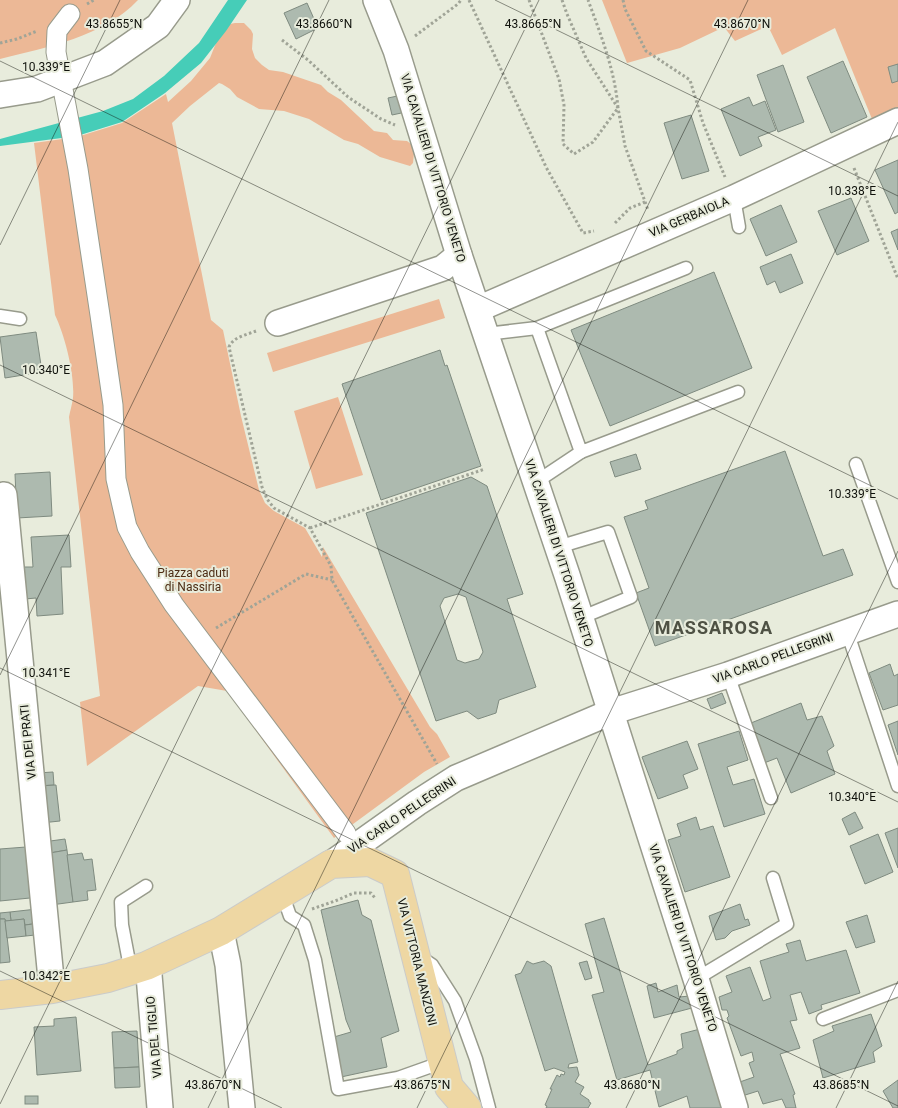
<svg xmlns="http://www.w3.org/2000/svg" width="898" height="1108" font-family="Roboto,sans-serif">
<rect width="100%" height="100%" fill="#e8ecdc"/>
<g fill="#ecb896">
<path d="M0,0H138C103,37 47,47 0,59Z"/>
<path d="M602,0H898V113L874,124L835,28L782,55L768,26L735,41L724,27L680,48L627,63Z"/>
<path d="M235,23H244L251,30L253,34L252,49L255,58L262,65L269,70L283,72L321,85L328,92L341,100L374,131L387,133L393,140L407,141L411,144L414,153L413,163L410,166L380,157L358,144L344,140L309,119L284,111L259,109L237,97L230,89L222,84L219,83L190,106L172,123L211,320L223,330L241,416L259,490L265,503L274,511L305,528L322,557L323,547L430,727L437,734L450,757L424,772L334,838L227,691L198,686L87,766L80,702L100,696L69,417C70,411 72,405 73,398C75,375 65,336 55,315L34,143L77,137L122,123L166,94L168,102L191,81L210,58L218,38L230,24Z"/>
<path d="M439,299L445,318L273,372L267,353Z"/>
<path d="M338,397L363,475L316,489L294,411Z"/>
</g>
<path fill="#46cdb8" d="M228,0H247L226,31L201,63L165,93L122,122L77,136L0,146V139L103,111L133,99L164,76L199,43Z"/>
<g fill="#adbaaf" stroke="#7f8b80" fill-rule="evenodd">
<path d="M307,3L318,28L296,39L284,13Z"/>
<path d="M843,61L867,117L831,133L807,77Z"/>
<path d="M898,64V81L892,83L888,67Z"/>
<path d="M783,65L804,122L778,132L757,75Z"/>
<path d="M402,95L406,112L392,115L388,98Z"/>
<path d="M749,97L753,106L765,101L776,130L758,137L762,146L740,156L721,109Z"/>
<path d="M691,115L709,171L682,179L664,123Z"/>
<path d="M898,160V212L895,214L875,170Z"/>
<path d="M851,198L869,241L837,255L818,211Z"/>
<path d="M781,205L797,242L766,256L750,219Z"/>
<path d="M898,229V250L891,232Z"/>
<path d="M791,254L803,283L780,293L775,281L767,285L760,267Z"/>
<path d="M714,272L752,368L610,426L571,330Z"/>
<path d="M36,332L42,372L5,378L0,337Z"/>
<path d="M440,350L445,366L447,365L481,466L381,500L342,384Z"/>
<path d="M785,451L823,556L843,549L853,575L655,646L636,593L649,588L624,517L648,509L645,501Z"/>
<path d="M636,454L641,469L615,477L610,462Z"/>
<path d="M50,472L52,516L17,518L15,474Z"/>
<path d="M471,477L487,486L523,594L507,599L536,687L499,700L496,713L478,719L467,711L436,721L366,513ZM458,594L466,597L483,652L479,659L465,663L457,660L440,606L444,598Z"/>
<path d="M69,535L71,567H61L63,614L37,616L36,598L25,599L23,567H33L31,537Z"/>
<path d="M890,664L894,676L898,674V705L883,710L869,673Z"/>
<path d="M722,693L726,703L711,709L707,699Z"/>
<path d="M801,703L807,720L822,716L834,746L827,751L835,774L791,793L777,758L764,763L751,723Z"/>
<path d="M898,721V755L888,725Z"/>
<path d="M739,731L748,760L727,767L733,785L754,779L765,814L724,827L698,744Z"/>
<path d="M687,741L698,769L683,775L688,788L658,799L642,757Z"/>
<path d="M53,772L54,785L38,786L37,773Z"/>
<path d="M56,785L60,821L41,823L38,786Z"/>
<path d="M855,812L863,828L849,835L842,819Z"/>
<path d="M696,817L700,830L713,826L730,877L685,892L668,840L681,836L677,824Z"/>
<path d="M898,828V868L885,833Z"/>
<path d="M878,834L893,872L865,884L850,846Z"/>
<path d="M65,839L67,850L44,854L43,842Z"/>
<path d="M26,847L30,898L0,901V849Z"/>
<path d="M67,850L73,902L51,905L44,854Z"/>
<path d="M82,853L84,860L92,859L96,890L87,891L88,900L73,902L67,855Z"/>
<path d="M358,900L362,915L371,920L399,1031L381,1038L387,1067L341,1077L334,1037L351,1032L346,1020L321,910Z"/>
<path d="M740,904L745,920L748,919L750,925L732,931L725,938L716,940L709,916Z"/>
<path d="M37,909L39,923L25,925L24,919L11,921L10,912Z"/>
<path d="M10,912L11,921H5V919H0V913Z"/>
<path d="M867,915L875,942L856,948L846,922Z"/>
<path d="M604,918L648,1065L677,1054V1051L683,1048L681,1034L700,1029L727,1108H690L687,1096L659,1107L650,1070L617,1080L592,995L604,992L585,924Z"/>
<path d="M0,919H5L10,962L0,963Z"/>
<path d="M24,919L26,936L7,938L5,921Z"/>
<path d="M33,924L35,935L26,936L25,925Z"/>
<path d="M800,940L806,961L846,950L860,993L821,1005L822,1009L809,1014L801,992L790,995L797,1020L790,1021L800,1048L780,1054L795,1094L793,1095L796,1108H786L782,1099L763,1104L758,1091L742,1096L737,1083L754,1077L749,1063L754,1061L752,1052L741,1056L727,1018L729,1016L727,1010H722L719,997L732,992L726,976L750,967L763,1001L771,998L760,961L789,952L786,944Z"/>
<path d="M527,961L533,964L544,961L551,966L578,1062L569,1064L568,1068L577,1067L579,1075L575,1082L584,1087L580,1094L589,1100V1102L591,1103L588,1108H546L547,1106L545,1105L552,1089H550L557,1075L560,1077L561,1074L564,1075L565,1072L554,1068L545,1071L515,975L521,973Z"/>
<path d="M587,961L592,978L585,980L579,963Z"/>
<path d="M656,983L658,992L677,985L679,997L690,996L692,1008L654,1018L647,986Z"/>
<path d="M871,1014L882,1046L873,1052L875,1062L823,1078L813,1040L834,1031L832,1026Z"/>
<path d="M76,1017L81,1071L37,1075L34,1027L54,1026V1019Z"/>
<path d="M137,1031L139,1067L114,1068L112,1032Z"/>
<path d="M139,1067L140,1087L115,1088L114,1068Z"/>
<path d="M898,1080V1108H893L883,1091Z"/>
<rect x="25" y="1096" width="13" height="8"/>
</g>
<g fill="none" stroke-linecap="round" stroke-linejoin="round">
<defs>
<g id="service">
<path d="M734,198L739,227"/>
<path d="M0,316L20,319"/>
<path d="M537,328L581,452L738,392"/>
<path d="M486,334L537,328L686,268"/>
<path d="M856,464L898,582"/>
<path d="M536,482L581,452"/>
<path d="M558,547L608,532L631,597L580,618"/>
<path d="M847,631L898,786"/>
<path d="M728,675L771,798"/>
<path d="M282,893L290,916L304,925L315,960L338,1089L398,1078L443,1062"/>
<path d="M420,957L432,965L455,1001L476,1059L489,1108"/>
<path d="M131,972L122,925L121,902L146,886"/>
<path d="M696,979L787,924L773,878"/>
<path d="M823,1019L898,990"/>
</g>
<path id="pedestrian" d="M70,14L57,31L56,52L78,169L100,315L113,405L116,479L127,527L140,552L174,605L346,833"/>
<g id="minor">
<path d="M376,0L396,50L459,255L567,575L696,979L735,1108"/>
<path d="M0,95L37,89L105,63L158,26L177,0"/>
<path d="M478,309L734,198L898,121"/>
<path d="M278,323L443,268L459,255"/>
<path d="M4,495L52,989"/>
<path d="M331,864L417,803L456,778L611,712L728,675L898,614"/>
<path d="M221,931L228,965L242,1108"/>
<path d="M146,966L149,975L160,1108"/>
</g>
<path id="primary" d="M0,995L52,989L108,978L146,966L221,931L331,864L370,862L395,874L449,1087L467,1108"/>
</defs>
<use href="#service" stroke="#989b8c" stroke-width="15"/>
<use href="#pedestrian" stroke="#989b8c" stroke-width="21"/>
<use href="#minor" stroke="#989b8c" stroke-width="28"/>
<use href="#primary" stroke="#cacbca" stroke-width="30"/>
<g stroke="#a0a497" stroke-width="3" stroke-dasharray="2.5 2.5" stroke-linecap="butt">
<path d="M469,0L546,167L583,233L594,231"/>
<path d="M529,0L559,79L564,105L563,144L574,154L593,142L618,108C615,71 601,35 588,0"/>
<path d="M562,0L567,14L586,58L618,108L625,146L648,210"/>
<path d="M623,0L625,9L646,51L690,80L703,123L725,177"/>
<path d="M87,4L94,0"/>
<path d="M415,36L458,4L461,0"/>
<path d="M282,40L308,60L348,97L381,119L395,125"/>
<path d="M0,43L17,39L37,31"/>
<path d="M854,168L898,279"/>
<path d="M615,223L630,208L645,202"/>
<path d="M256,331C246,335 233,337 229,347L262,487L267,499L274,508L310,528L331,566L332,580L437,764"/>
<path d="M310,528L485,469"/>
<path d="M216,628L306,574L332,580"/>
<path d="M312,909L335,901L354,893H371L375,898"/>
</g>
<use href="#service" stroke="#fff" stroke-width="12"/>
<use href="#pedestrian" stroke="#fff" stroke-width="19"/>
<use href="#minor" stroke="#fff" stroke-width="25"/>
<use href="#primary" stroke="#eed7a3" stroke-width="28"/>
</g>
<path fill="none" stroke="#10120c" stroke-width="1" stroke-opacity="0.45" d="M495,0L898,196M0,61L898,499M0,245L120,0M0,365L898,802M0,668L898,1106M0,675L329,0M0,971L282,1108M0,1104L539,0M208,1108L748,0M417,1108L898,122M626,1108L898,551M836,1108L898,981"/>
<g text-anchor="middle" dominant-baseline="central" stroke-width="4" stroke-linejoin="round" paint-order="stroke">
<g font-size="12" fill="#10120c" stroke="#e8ecdc">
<text transform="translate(433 168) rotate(73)">VIA CAVALIERI DI VITTORIO VENETO</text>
<text transform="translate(689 217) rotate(-23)">VIA GERBAIOLA</text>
<text transform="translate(559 553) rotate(72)">VIA CAVALIERI DI VITTORIO VENETO</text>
<text transform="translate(773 658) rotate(-20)">VIA CARLO PELLEGRINI</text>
<text transform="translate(28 742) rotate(-96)">VIA DEI PRATI</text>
<text transform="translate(402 815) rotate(-34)">VIA CARLO PELLEGRINI</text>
<text transform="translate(683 938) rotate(72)">VIA CAVALIERI DI VITTORIO VENETO</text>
<text transform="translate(417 962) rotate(76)">VIA VITTORIA MANZONI</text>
<text transform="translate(154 1037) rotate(-95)">VIA DEL TIGLIO</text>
</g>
<g font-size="12" fill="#4d2c14" stroke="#e8ecdc">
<text x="193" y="573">Piazza caduti<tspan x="193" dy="14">di Nassiria</tspan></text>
</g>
<g font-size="18" font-weight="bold" letter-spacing="1" fill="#4e5144" stroke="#e8ecdc">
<text x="714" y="627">MASSAROSA</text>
</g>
</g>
<g font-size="12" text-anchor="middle" fill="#10120c" stroke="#e8ecdc" stroke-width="4" stroke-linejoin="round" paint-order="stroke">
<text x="114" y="28">43.8655°N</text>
<text x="324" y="28">43.8660°N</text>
<text x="533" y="28">43.8665°N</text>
<text x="742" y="28">43.8670°N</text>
<text x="46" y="71">10.339°E</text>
<text x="852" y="195">10.338°E</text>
<text x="46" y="374">10.340°E</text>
<text x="852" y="498">10.339°E</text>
<text x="46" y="677">10.341°E</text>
<text x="852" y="801">10.340°E</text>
<text x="46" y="980">10.342°E</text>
<text x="213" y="1089">43.8670°N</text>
<text x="422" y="1089">43.8675°N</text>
<text x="632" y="1089">43.8680°N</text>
<text x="841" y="1089">43.8685°N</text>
</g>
</svg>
